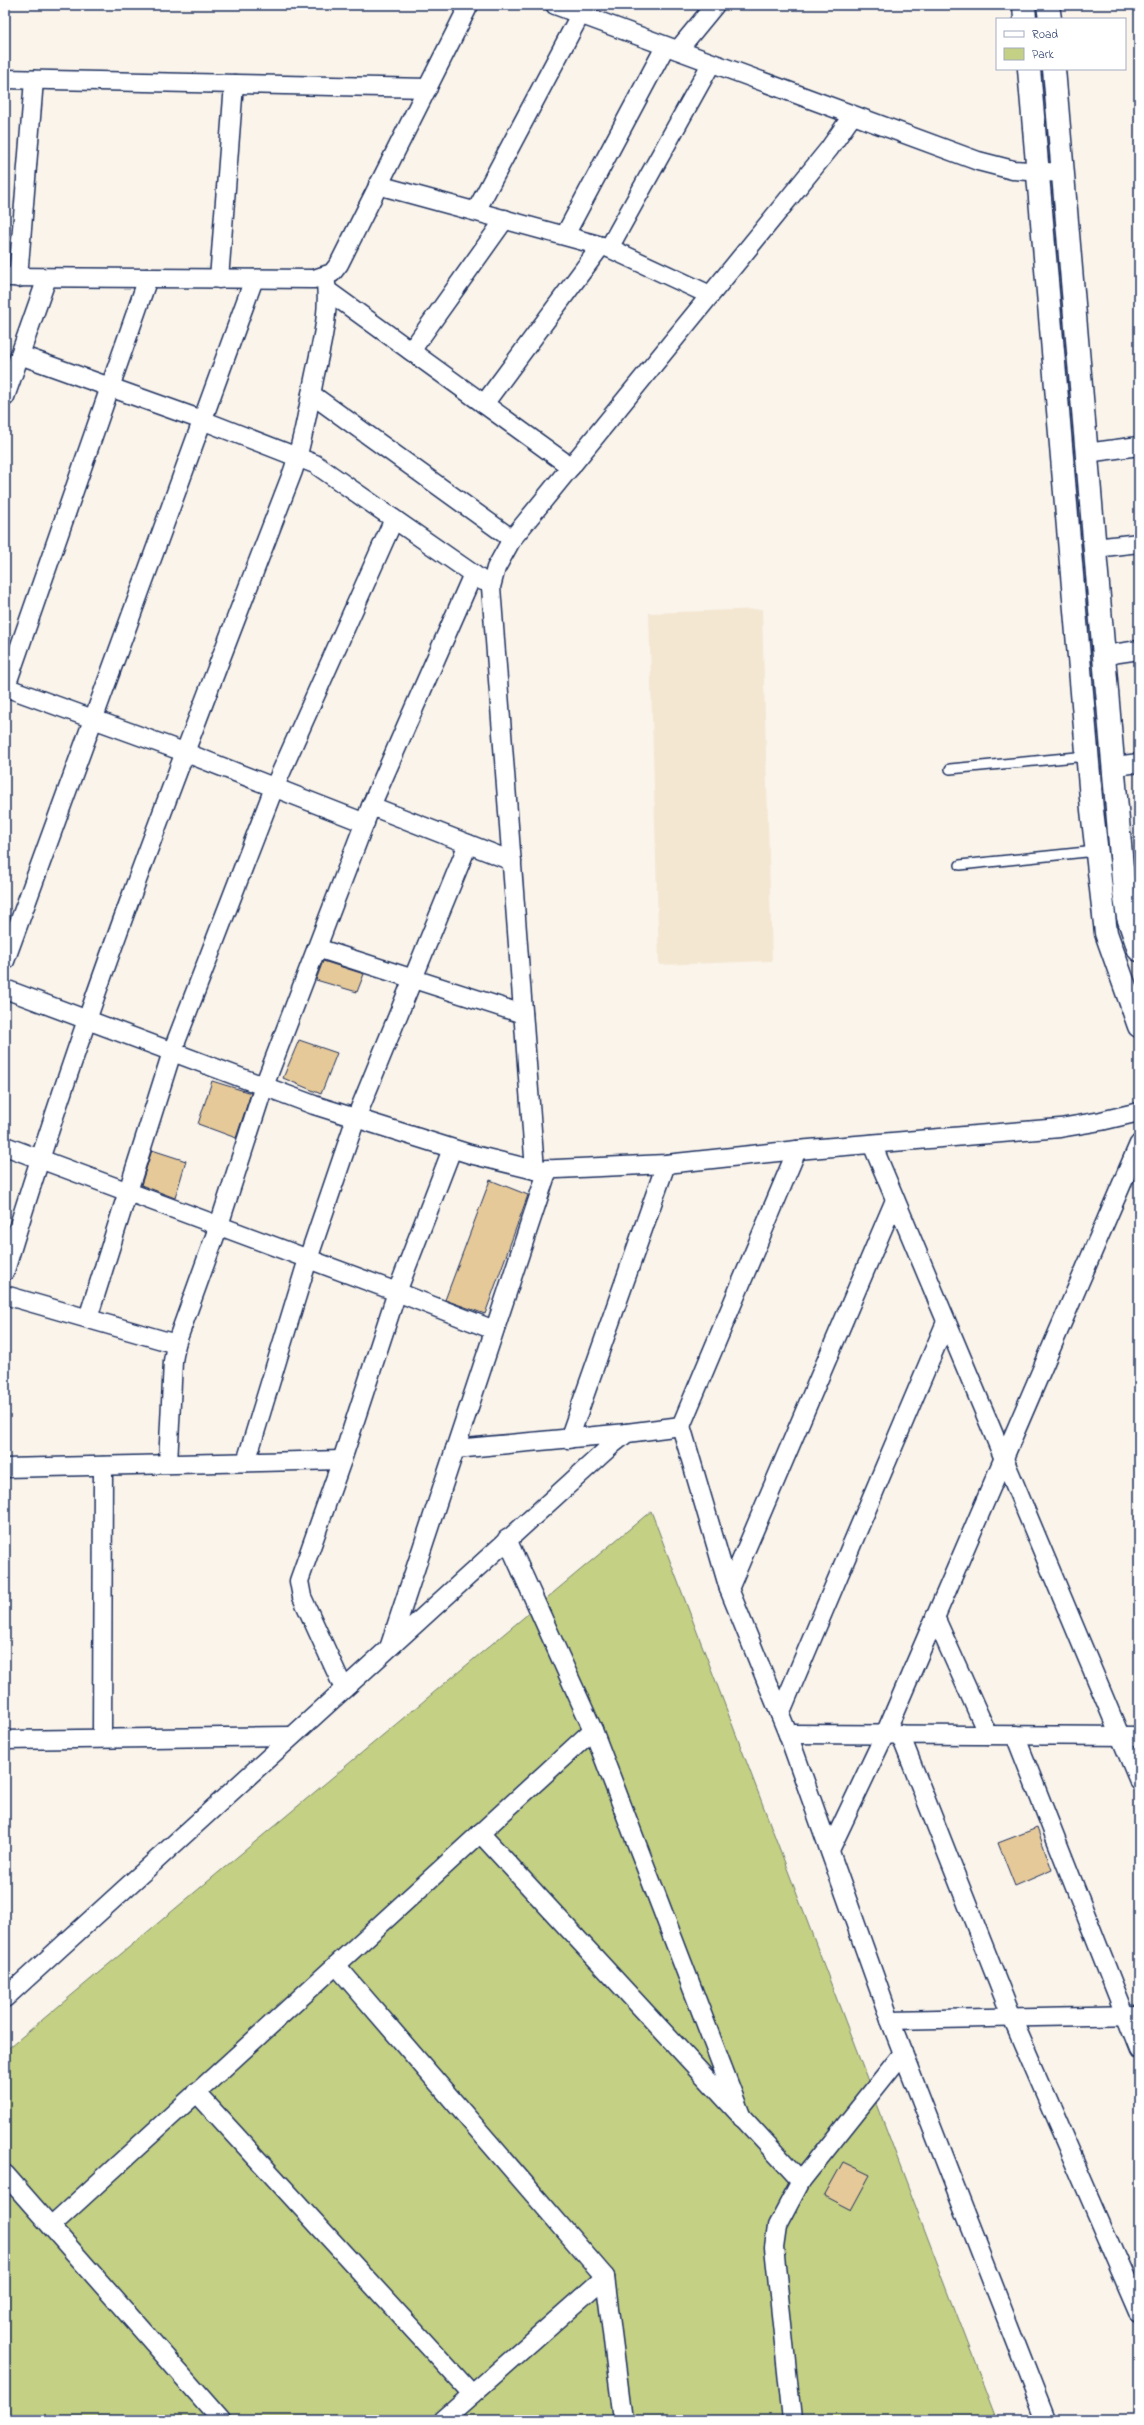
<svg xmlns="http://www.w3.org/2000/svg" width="1144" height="2425" font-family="'Indie Flower',sans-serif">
<rect width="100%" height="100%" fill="#faf4eb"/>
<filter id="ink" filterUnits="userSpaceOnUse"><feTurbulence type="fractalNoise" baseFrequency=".025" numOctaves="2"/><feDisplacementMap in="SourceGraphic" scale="8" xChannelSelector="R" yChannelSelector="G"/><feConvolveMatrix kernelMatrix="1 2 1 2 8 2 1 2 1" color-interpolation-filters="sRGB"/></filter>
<g filter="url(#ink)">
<path fill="#f4e7d2" d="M762,609L772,961L659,965L649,613Z"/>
<path fill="#c4d083" stroke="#708070" d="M651,1511L997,2420H5V2051Z"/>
<g fill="#e6c999" stroke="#1b2f5e">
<path d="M323,961L364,974L357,992L316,980Z"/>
<path d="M299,1040L337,1053L321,1094L283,1078Z"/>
<path d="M212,1081L251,1093L236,1138L198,1124Z"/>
<path d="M152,1150L186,1161L175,1198L141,1185Z"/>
<path d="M490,1180L528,1195L485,1314L445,1300Z"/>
<path d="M1037,1828L1052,1870L1015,1886L998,1843Z"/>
<path d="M843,2162L870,2175L851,2210L824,2196Z"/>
</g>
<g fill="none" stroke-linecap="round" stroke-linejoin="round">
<defs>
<g id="service">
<path d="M950,769L1087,756"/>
<path d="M960,865L1096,851"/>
</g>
<g id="minor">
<path d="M555,5L978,161L1013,170L1063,173"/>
<path d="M678,50L715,5"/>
<path d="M5,79L428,88"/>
<path d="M378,185L609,248L710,295"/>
<path d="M476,211L580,15"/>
<path d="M565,235L665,47"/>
<path d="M609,248L711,64"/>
<path d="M5,277L314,279L332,273L339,264L469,5"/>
<path d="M18,278L34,80"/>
<path d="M219,279L234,84"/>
<path d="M328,291L571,467"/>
<path d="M411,351L505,219"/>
<path d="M20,355L202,420L315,464L483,581"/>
<path d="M311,394L512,539"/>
<path d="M5,397L47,278"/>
<path d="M484,404L601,246"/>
<path d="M1086,453L1139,446"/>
<path d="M1095,548L1139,543"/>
<path d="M1105,655L1139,650"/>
<path d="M5,687L184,752L365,823"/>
<path d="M5,689L148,278"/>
<path d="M1115,766L1139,763"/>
<path d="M371,806L512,861"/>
<path d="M317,948L523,1014"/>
<path d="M5,961L254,279"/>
<path d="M5,989L314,1105L470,1154L535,1170L666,1164L797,1150L1060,1128L1101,1121L1139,1112"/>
<path d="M872,1144L1139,1781"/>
<path d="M5,1146L397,1292L494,1330"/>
<path d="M535,1170L491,587L496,568L512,539L829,149L852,116"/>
<path d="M5,1271C87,999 191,735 293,471C303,441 308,410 314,379C321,345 331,310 325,276"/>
<path d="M5,1295L176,1344"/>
<path d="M88,1318L172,1052L274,788L394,519"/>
<path d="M681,1426L797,1150"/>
<path d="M569,1439L666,1164"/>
<path d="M455,1449L627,1433"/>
<path d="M246,1462L308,1259L356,1118L468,844"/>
<path d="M168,1464L173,1361L176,1344L219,1225L264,1086L371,806L473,574"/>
<path d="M5,1468L342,1460"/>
<path d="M507,1539L593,1730L742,2118"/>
<path d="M729,1589L895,1200"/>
<path d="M935,1617L988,1735"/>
<path d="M390,1645L548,1169"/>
<path d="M344,1689L302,1597L299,1581L342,1460L397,1292L452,1149"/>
<path d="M780,1714L946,1322"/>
<path d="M788,1734L1139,1736"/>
<path d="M900,1734L1012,2018L1139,2311"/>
<path d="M1015,1735L1139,2050"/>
<path d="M102,1738L103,1466"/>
<path d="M5,1740L292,1736"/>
<path d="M480,1833L801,2181"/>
<path d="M830,1850L885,1734L1139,1144"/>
<path d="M336,1965L605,2277L623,2420"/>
<path d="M5,1998L613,1444L627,1433L681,1426L729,1589L788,1734L890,2020L1046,2420"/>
<path d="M890,2020L1139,2015"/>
<path d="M196,2092L472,2394"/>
<path d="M5,2174L221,2420"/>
<path d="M51,2226L593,1730"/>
<path d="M443,2420L605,2277"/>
<path d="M792,2420L774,2247L777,2226L801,2181L903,2053"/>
</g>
<g id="tertiary">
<path d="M1024,5L1025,19"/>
<path d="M1048,5L1050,19"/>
<path d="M1029,69L1092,810L1106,933L1139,1026"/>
<path d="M1054,69L1124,891L1128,917L1139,950"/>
</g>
</defs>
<use href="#service" stroke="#1b2f5e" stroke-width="12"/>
<use href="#minor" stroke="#1b2f5e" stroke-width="21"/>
<use href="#tertiary" stroke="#1b2f5e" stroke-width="25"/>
<use href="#service" stroke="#fff" stroke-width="9"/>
<use href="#minor" stroke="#fff" stroke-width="18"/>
<use href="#tertiary" stroke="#fff" stroke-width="22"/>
</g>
</g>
<rect width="1144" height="2425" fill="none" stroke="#fff" stroke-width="20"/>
<rect x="10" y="10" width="1124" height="2405" fill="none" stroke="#1b2f5e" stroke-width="1.5" filter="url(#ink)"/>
<rect x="996" y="18" width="130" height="52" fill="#ffffff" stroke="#a4acbf"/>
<rect x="1004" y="31" width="20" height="6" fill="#ffffff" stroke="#a4acbf"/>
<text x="1032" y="38" font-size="12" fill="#1b2f5e">Road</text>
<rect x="1004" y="48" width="20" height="12" fill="#c4d083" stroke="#a4acbf"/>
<text x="1032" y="58" font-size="12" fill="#1b2f5e">Park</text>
</svg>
